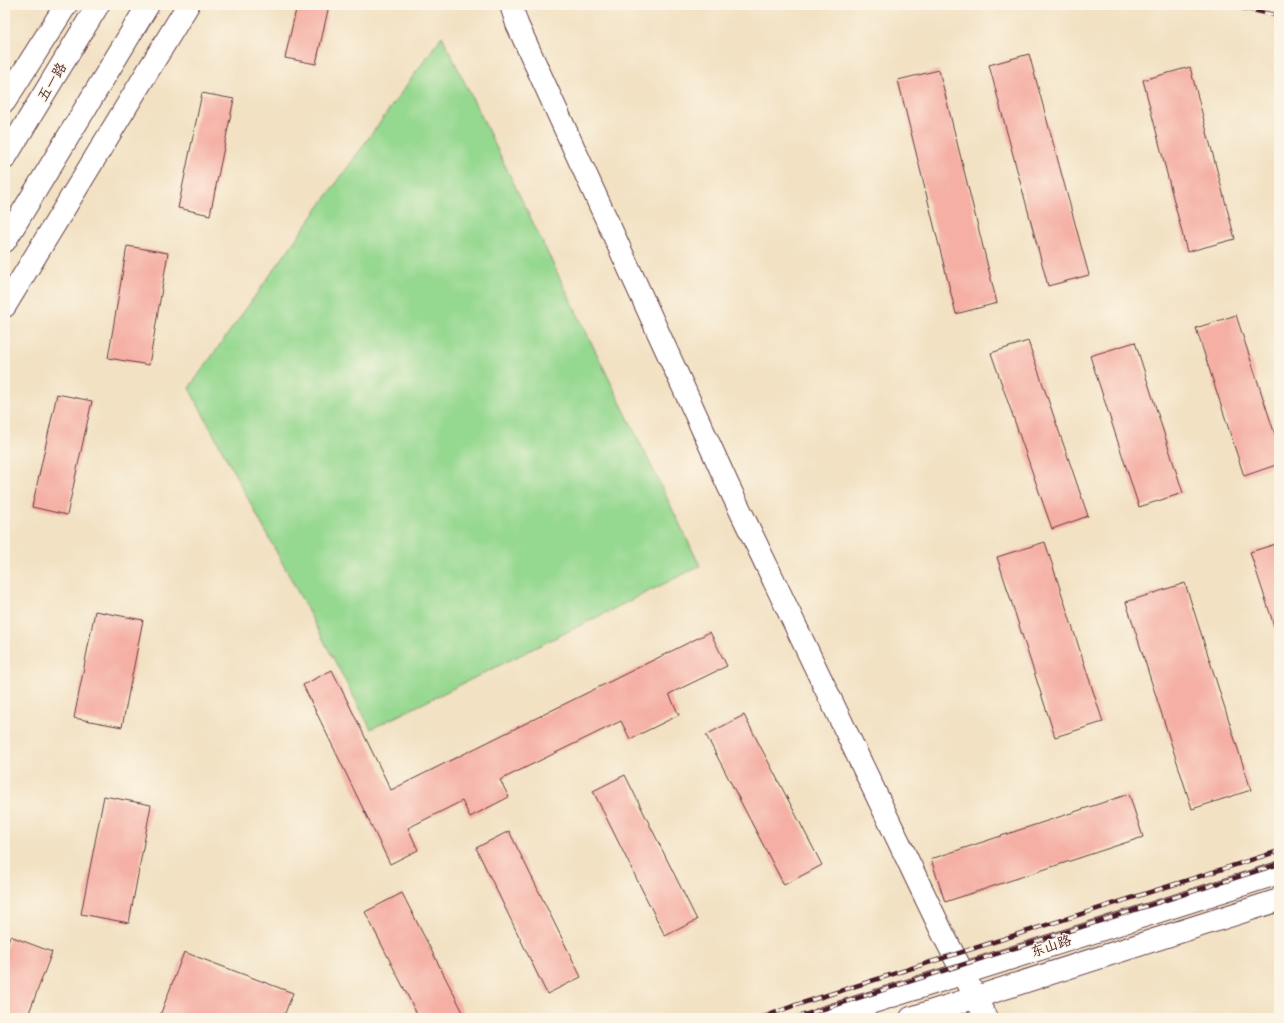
<svg xmlns="http://www.w3.org/2000/svg" width="1284" height="1023" font-family="'Balsamiq Sans','LXGW WenKai TC',sans-serif">
<rect width="100%" height="100%" fill="#fcf5e5"/>
<filter id="ink" filterUnits="userSpaceOnUse"><feTurbulence type="fractalNoise" baseFrequency=".025" numOctaves="2"/><feDisplacementMap in="SourceGraphic" scale="8" xChannelSelector="R" yChannelSelector="G"/><feConvolveMatrix kernelMatrix="1 2 1 2 8 2 1 2 1" color-interpolation-filters="sRGB"/></filter>
<filter id="wash" filterUnits="userSpaceOnUse"><feTurbulence type="fractalNoise" baseFrequency=".012" numOctaves="4" result="noise"/><feDisplacementMap in="SourceGraphic" scale="16" xChannelSelector="R" yChannelSelector="G"/><feGaussianBlur stdDeviation="0.9" result="paint"/><feColorMatrix in="noise" values="0 0 0 0 0 0 0 0 0 0 0 0 0 0 0 0 0 1.4 0 .05"/><feComposite in="paint" operator="in"/></filter>
<g filter="url(#wash)">
<rect width="100%" height="100%" fill="#f2e1c3"/>
<path fill="#95d890" stroke="#707c5e" d="M442,36L700,566L371,729L189,388Z"/>
<g id="blocks">
<g fill="#f5afa4">
<path d="M297,5H329L316,64L285,58Z"/>
<path d="M1029,54L1089,275L1048,286L989,65Z"/>
<path d="M1190,67L1235,239L1187,252L1143,80Z"/>
<path d="M939,70L997,303L956,314L898,80Z"/>
<path d="M202,93L234,99L210,215L178,208Z"/>
<path d="M127,246L168,253L149,365L108,358Z"/>
<path d="M1236,315L1279,447V464L1244,476L1196,328Z"/>
<path d="M1028,341L1088,516L1052,529L991,353Z"/>
<path d="M1135,342L1183,493L1139,507L1090,356Z"/>
<path d="M57,394L92,401L67,515L32,507Z"/>
<path d="M1045,542L1103,722L1055,737L997,557Z"/>
<path d="M1279,543V641L1250,552Z"/>
<path d="M1185,583L1251,790L1192,809L1126,602Z"/>
<path d="M95,611L143,620L122,727L74,718Z"/>
<path d="M710,632L727,666L669,694L679,715L630,739L621,721L500,780L509,797L470,817L462,801L408,828L418,850L390,864L303,685L332,670L391,790Z"/>
<path d="M744,715L822,865L784,885L706,735Z"/>
<path d="M625,775L697,920L665,936L593,791Z"/>
<path d="M1129,794L1143,837L945,902L931,859Z"/>
<path d="M104,796L151,805L129,923L81,914Z"/>
<path d="M509,831L581,977L547,994L476,848Z"/>
<path d="M402,893L466,1018H419L365,912Z"/>
<path d="M10,936L52,952L27,1018H5V949Z"/>
<path d="M184,952L293,993L283,1018H159Z"/>
</g>
</g>
</g>
<g filter="url(#ink)">
<use href="#blocks" fill-opacity="0" stroke="#633c42" stroke-width="1"/>
<g fill="none" stroke-linecap="round" stroke-linejoin="round">
<defs>
<path id="minor" d="M511,5L517,24L728,485L943,934L986,1018"/>
<g id="major">
<path d="M5,101L66,5"/>
<path d="M5,158L98,5"/>
<path d="M5,241L148,5"/>
<path d="M5,306L188,5"/>
<path d="M823,1018L1279,873"/>
<path d="M911,1018L1279,900"/>
</g>
</defs>
<use href="#minor" stroke="#633c42" stroke-width="24"/>
<use href="#major" stroke="#633c42" stroke-width="24"/>
<use href="#minor" stroke="#fff" stroke-width="22"/>
<use href="#major" stroke="#fff" stroke-width="22"/>
<defs>
<g id="rail">
<path d="M1229,5L1279,16"/>
<path d="M760,1018L793,1006L1279,851"/>
<path d="M795,1018L1279,864"/>
</g>
</defs>
<use href="#rail" stroke="#4a1f2b" stroke-width="4.5"/>
<use href="#rail" stroke="#fcf5e5" stroke-width="3" stroke-dasharray="9" stroke-linecap="butt"/>
</g>
</g>
<g text-anchor="middle" dominant-baseline="central" stroke-width="3" stroke-linejoin="round" paint-order="stroke">
<g font-size="14" fill="#4a1f2b" stroke="#fcf5e5">
<text transform="translate(52 82) rotate(-59)">五一路</text>
<text transform="translate(1051 946) rotate(-18)">东山路</text>
</g>
</g>
<rect width="1284" height="1023" fill="none" stroke="#fcf5e5" stroke-width="20"/>
</svg>
